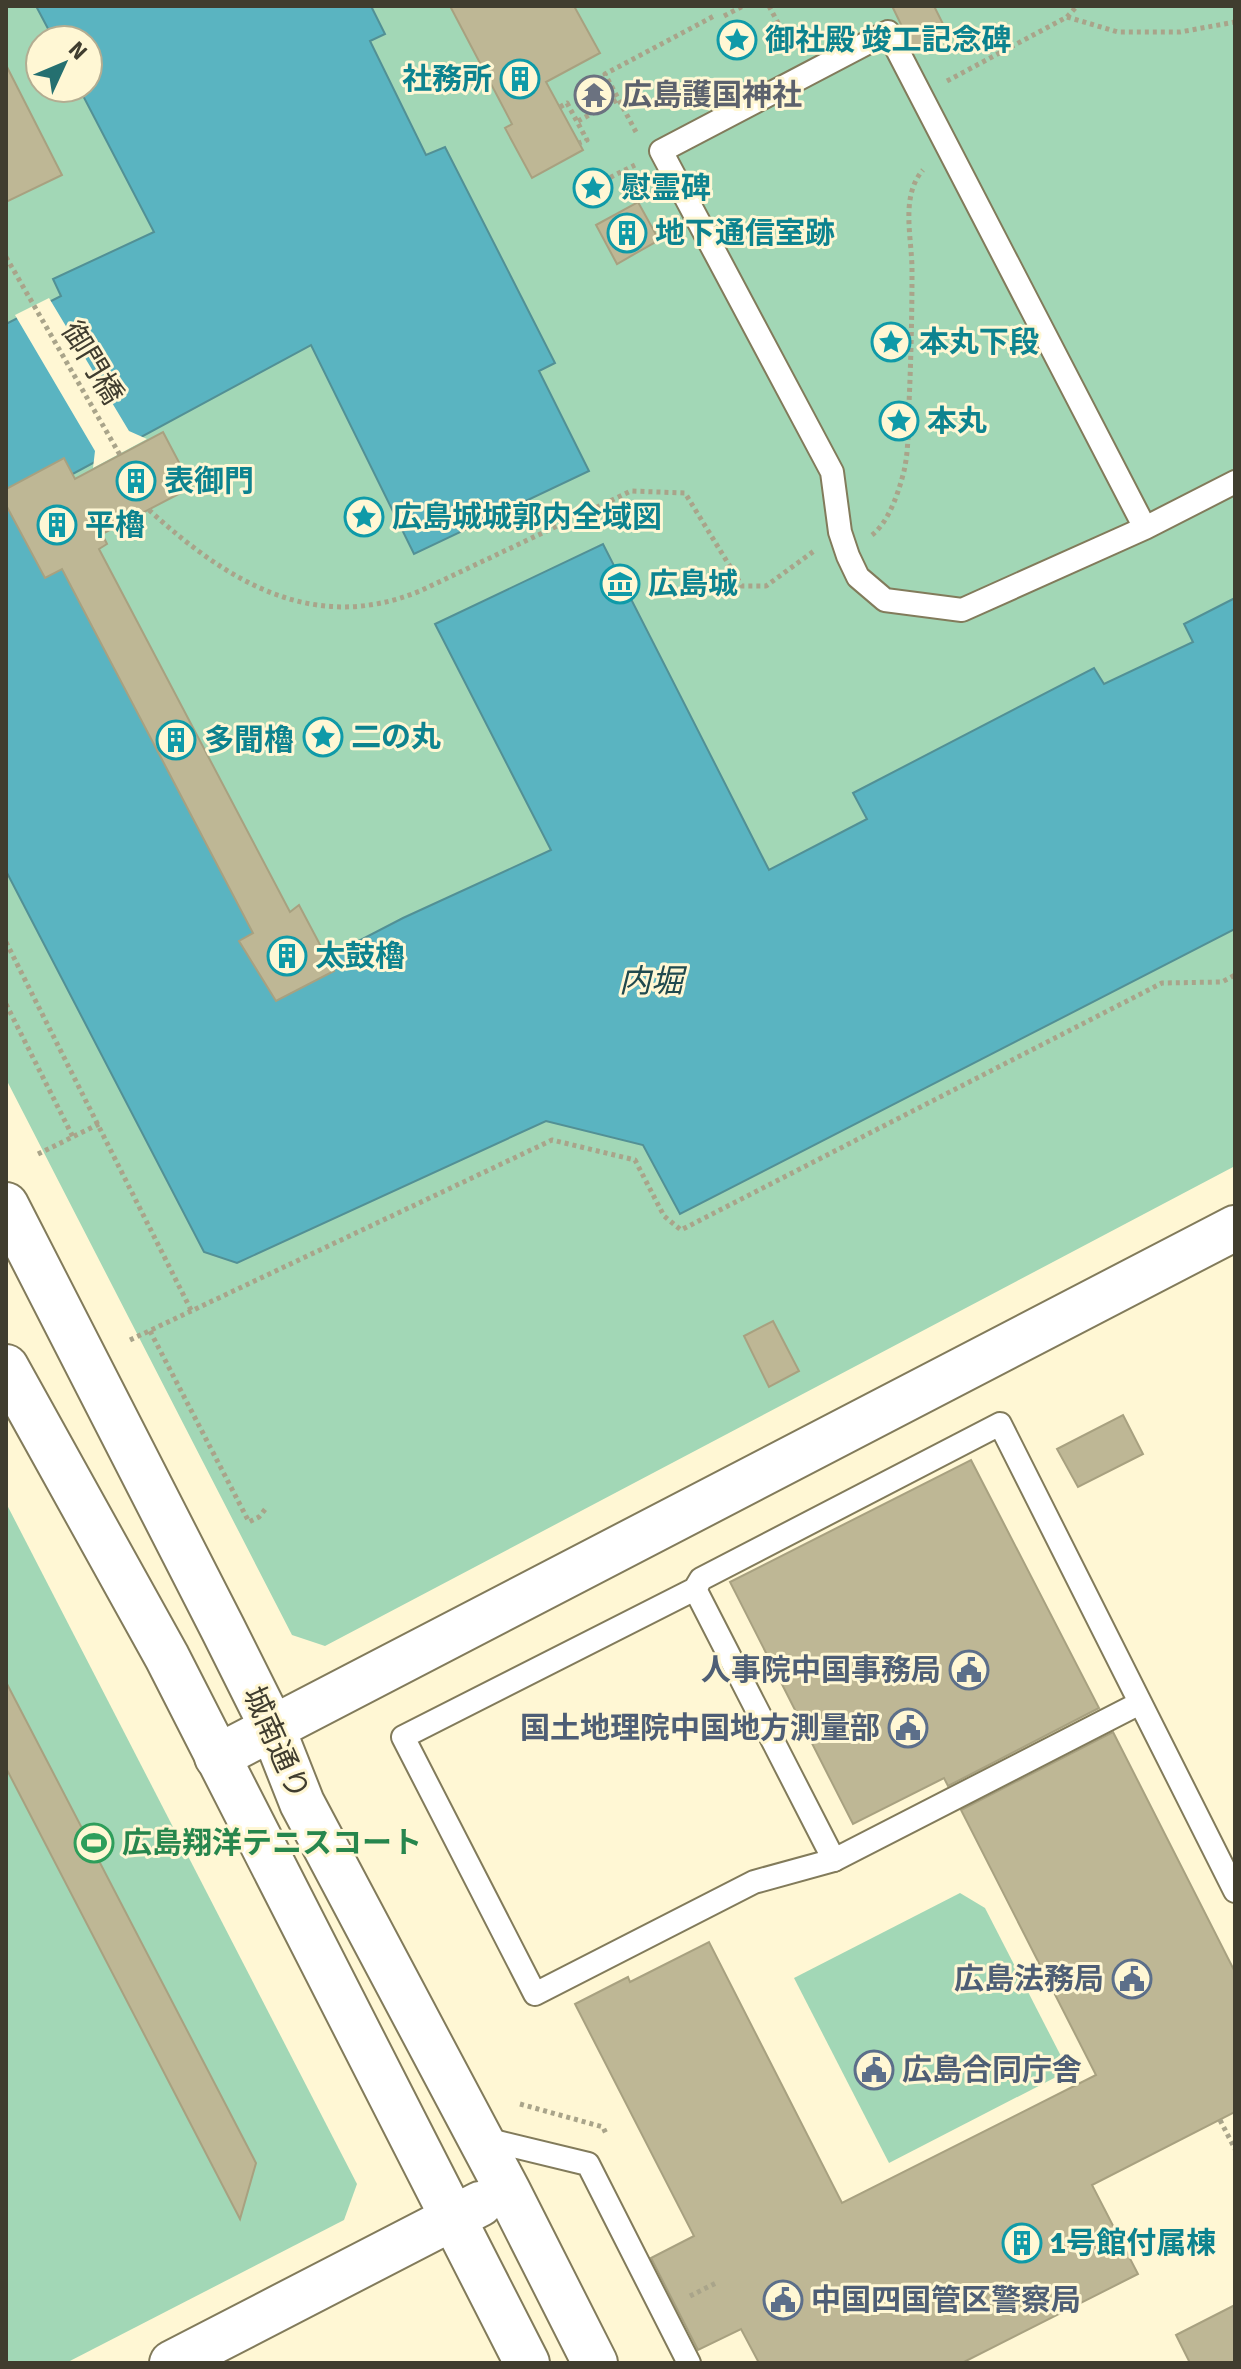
<svg xmlns="http://www.w3.org/2000/svg" width="1241" height="2369" font-family="Signika,'Noto Sans JP',sans-serif">
<rect width="100%" height="100%" fill="#fff7d4"/>
<g fill="#a2d7b6" fill-rule="evenodd">
<path d="M6,6H1235V1166L325,1646L292,1635L6,1079ZM40,40H88V88H40Z"/>
<path d="M6,1503L357,2184L344,2220L66,2363H6Z"/>
<path d="M960,1893L985,1908L1064,2062L1060,2075L889,2163L794,1978Z"/>
</g>
<g fill="#5ab4c1" stroke="#529095" stroke-width="2">
<path d="M36,6H371L385,34L370,41L426,155L445,147L555,363L539,371L589,471L414,554L311,345L69,476L6,493V321L8,323L61,296L53,279L154,232L79,88H88V40H54Z"/>
<path d="M6,499L63,564L257,936L324,959L403,918L551,850L435,624L603,544L769,870L867,819L853,793L1094,668L1104,684L1193,642L1184,624L1235,598V929L680,1214L643,1145L546,1121L237,1263L204,1252L6,871Z"/>
</g>
<path fill="#fff7d4" d="M49,298L129,431L147,439L93,468L95,451L15,315Z"/>
<g fill="#beb795" stroke="#a8a180" stroke-width="2">
<path d="M450,6H574L600,53L546,82L583,150L532,178L505,128L512,124Z"/>
<path d="M892,6H934L947,32L913,49Z"/>
<path d="M6,65L62,175L6,202Z"/>
<path d="M638,202L659,240L617,264L596,225Z"/>
<path d="M163,432L192,487L102,534L107,544L99,549L290,912L299,905L334,971L276,1001L239,941L253,933L62,569L45,578L6,505V489L64,458L75,479Z"/>
<path d="M773,1321L799,1371L769,1387L744,1336Z"/>
<path d="M1123,1415L1143,1454L1078,1487L1057,1449Z"/>
<path d="M971,1460L1099,1708L948,1786L944,1778L853,1824L730,1582Z"/>
<path d="M6,1682L256,2163L240,2219L6,1768Z"/>
<path d="M1113,1732L1235,1972V2112L1092,2185L1138,2274L962,2363H759L741,2329L698,2350L651,2258L694,2236L575,2004L628,1977L630,1982L709,1942L842,2203L1096,2075L961,1810Z"/>
<path d="M1235,2305V2363H1190L1176,2335Z"/>
</g>
<g fill="none" stroke-linecap="round" stroke-linejoin="round">
<defs>
<g id="service">
<path d="M1145,528L888,32L661,151L832,472L840,532L848,556L858,577L885,600L962,610L1145,528L1235,482"/>
<path d="M695,1589L834,1860"/>
<path d="M1140,1703L834,1860L754,1882L535,1994L403,1737L695,1589L701,1579L1000,1424L1235,1891"/>
<path d="M481,2138L588,2164L689,2363"/>
</g>
<g id="tertiary">
<path d="M6,1205L223,1629L272,1727L302,1803L508,2191L595,2363"/>
<path d="M6,1367L167,1657L527,2363"/>
<path d="M217,1757L1235,1228"/>
<path d="M172,2363L480,2204"/>
</g>
</defs>
<use href="#service" stroke="#827b5b" stroke-width="26"/>
<use href="#tertiary" stroke="#827b5b" stroke-width="48"/>
<g stroke="#a9a48a" stroke-width="5" stroke-dasharray="4 4" stroke-linecap="butt">
<path d="M769,6L792,49"/>
<path d="M724,16L743,6"/>
<path d="M1067,17L1118,32H1180L1235,22"/>
<path d="M947,81L1067,17L1077,6"/>
<path d="M560,107L567,103L587,140L579,143"/>
<path d="M578,121L619,99"/>
<path d="M636,132L605,74L714,16"/>
<path d="M603,181L635,165"/>
<path d="M6,257L120,455"/>
<path d="M149,510C227,581 313,635 420,591L631,491L685,493L742,586H766L814,551"/>
<path d="M872,535C889,522 899,491 904,471C909,449 908,426 909,404C911,359 912,314 912,270C912,238 900,196 923,170"/>
<path d="M6,942L192,1312"/>
<path d="M6,1004L73,1137"/>
<path d="M38,1154L99,1124"/>
<path d="M150,1331L249,1522L259,1517L267,1507"/>
<path d="M130,1340L552,1140L635,1160L664,1216L681,1230L1162,983L1222,982L1235,975"/>
<path d="M520,2104L603,2127L607,2136"/>
<path d="M1220,2120L1235,2149"/>
<path d="M690,2296L718,2282"/>
</g>
<use href="#service" stroke="#fff" stroke-width="22"/>
<use href="#tertiary" stroke="#fff" stroke-width="44"/>
</g>
<defs>
<symbol id="sight-ring" viewBox="-11 -11 22 22"><circle r="9.5" fill="#fff7d4" stroke="#0f9aa8" stroke-width="1.5"/><path d="M0-6L1.8-2.2L6-1.7L2.9 1.2L3.7 5.4L0 3.3L-3.7 5.4L-2.9 1.2L-6-1.7L-1.8-2.2Z" fill="#0f9aa8"/></symbol>
<symbol id="building-ring" viewBox="-11 -11 22 22"><circle r="9.5" fill="#fff7d4" stroke="#0f9aa8" stroke-width="1.5"/><path d="M-4-6H4V6H1V3H-1V6H-4ZM-2.5-4.3h1.7v1.8h-1.7ZM.8-4.3h1.7v1.8H.8ZM-2.5-1h1.7V.8h-1.7ZM.8-1h1.7V.8H.8Z" fill="#0f9aa8"/></symbol>
<symbol id="temple-ring" viewBox="-11 -11 22 22"><circle r="9.5" fill="#fff7d4" stroke="#6b7280" stroke-width="1.5"/><path d="M0-6L5-2H3V0L6.5 2.5H4V6H1.5V3h-3V6H-4V2.5H-6.5L-3 0V-2H-5Z" fill="#6b7280"/></symbol>
<symbol id="museum-ring" viewBox="-11 -11 22 22"><circle r="9.5" fill="#fff7d4" stroke="#0f9aa8" stroke-width="1.5"/><path d="M0-6L6-3V-2H-6V-3ZM-5-1h2V3h-2ZM-1-1h2V3h-2ZM3-1h2V3H3ZM-6 4H6V6H-6Z" fill="#0f9aa8"/></symbol>
<symbol id="civic-ring" viewBox="-11 -11 22 22"><circle r="9.5" fill="#fff7d4" stroke="#5c6f8a" stroke-width="1.5"/><path d="M-.6-6.5H3V-4.5H.6V-3L4-1V1h2V6H-6V1h2V-1L-.6-3ZM-1.2 2.5V6h2.4V2.5Z" fill="#5c6f8a"/></symbol>
<symbol id="stadium-ring" viewBox="-11 -11 22 22"><circle r="9.5" fill="#fff7d4" stroke="#2e9e5b" stroke-width="1.5"/><path d="M0-5a6.5 5 0 1 0 0 10a6.5 5 0 1 0 0-10ZM-3.5-1.8h7v3.6h-7Z" fill="#2e9e5b"/></symbol>
</defs>
<g fill-rule="evenodd">
<use href="#sight-ring" x="715" y="18" width="44" height="44"/>
<use href="#building-ring" x="498" y="57" width="44" height="44"/>
<use href="#temple-ring" x="572" y="73" width="44" height="44"/>
<use href="#sight-ring" x="571" y="166" width="44" height="44"/>
<use href="#building-ring" x="605" y="211" width="44" height="44"/>
<use href="#sight-ring" x="869" y="320" width="44" height="44"/>
<use href="#sight-ring" x="877" y="399" width="44" height="44"/>
<use href="#building-ring" x="114" y="459" width="44" height="44"/>
<use href="#sight-ring" x="342" y="495" width="44" height="44"/>
<use href="#building-ring" x="35" y="503" width="44" height="44"/>
<use href="#museum-ring" x="598" y="562" width="44" height="44"/>
<use href="#sight-ring" x="301" y="715" width="44" height="44"/>
<use href="#building-ring" x="154" y="718" width="44" height="44"/>
<use href="#building-ring" x="265" y="934" width="44" height="44"/>
<use href="#civic-ring" x="947" y="1648" width="44" height="44"/>
<use href="#civic-ring" x="886" y="1706" width="44" height="44"/>
<use href="#stadium-ring" x="72" y="1821" width="44" height="44"/>
<use href="#civic-ring" x="1110" y="1957" width="44" height="44"/>
<use href="#civic-ring" x="852" y="2048" width="44" height="44"/>
<use href="#building-ring" x="1000" y="2221" width="44" height="44"/>
<use href="#civic-ring" x="761" y="2278" width="44" height="44"/>
</g>
<g text-anchor="middle" dominant-baseline="central" stroke-width="6" stroke-linejoin="round" paint-order="stroke">
<g font-size="30" font-weight="bold" fill="#0d838f" stroke="#fff7d4" text-anchor="start">
<text x="765" y="40">御社殿 竣工記念碑</text>
<text x="492" y="79" text-anchor="end">社務所</text>
<text x="621" y="188">慰霊碑</text>
<text x="655" y="233">地下通信室跡</text>
<text x="919" y="342">本丸下段</text>
<text x="927" y="421">本丸</text>
<text x="164" y="481">表御門</text>
<text x="392" y="517">広島城城郭内全域図</text>
<text x="85" y="525">平櫓</text>
<text x="648" y="584">広島城</text>
<text x="351" y="737">二の丸</text>
<text x="204" y="740">多聞櫓</text>
<text x="315" y="956">太鼓櫓</text>
<text x="1050" y="2243">1号館付属棟</text>
</g>
<g font-size="30" font-weight="bold" fill="#5b616d" stroke="#fff7d4" text-anchor="start">
<text x="622" y="95">広島護国神社</text>
</g>
<g font-size="30" fill="#403d2f" stroke="#fff7d4">
<text transform="translate(92 363) rotate(59)">御門橋</text>
<text transform="translate(276 1743) rotate(66)">城南通り</text>
</g>
<g font-size="30" font-weight="bold" fill="#4e5e75" stroke="#fff7d4" text-anchor="end">
<text x="941" y="1670">人事院中国事務局</text>
<text x="880" y="1728">国土地理院中国地方測量部</text>
<text x="1104" y="1979">広島法務局</text>
<text x="902" y="2070" text-anchor="start">広島合同庁舎</text>
<text x="811" y="2300" text-anchor="start">中国四国管区警察局</text>
</g>
<g font-size="30" font-weight="bold" fill="#27864d" stroke="#fff7d4" text-anchor="start">
<text x="122" y="1843">広島翔洋テニスコート</text>
</g>
<g font-size="32" font-style="italic" fill="#1f494e" stroke="#fff7d4">
<text x="651" y="981">内堀</text>
</g>
</g>
<rect width="1241" height="2369" fill="none" stroke="#403d2f" stroke-width="16"/>
<g transform="translate(64 64) rotate(46)"><circle r="38" fill="#fff7d4" stroke="#b3ad92" stroke-width="2"/>
<path d="M0-6L14 30L0 20L-14 30Z" fill="#257070"/>
<text y="-12" font-size="22" font-weight="bold" text-anchor="middle" fill="#403d2f">N</text>
</g>
</svg>
